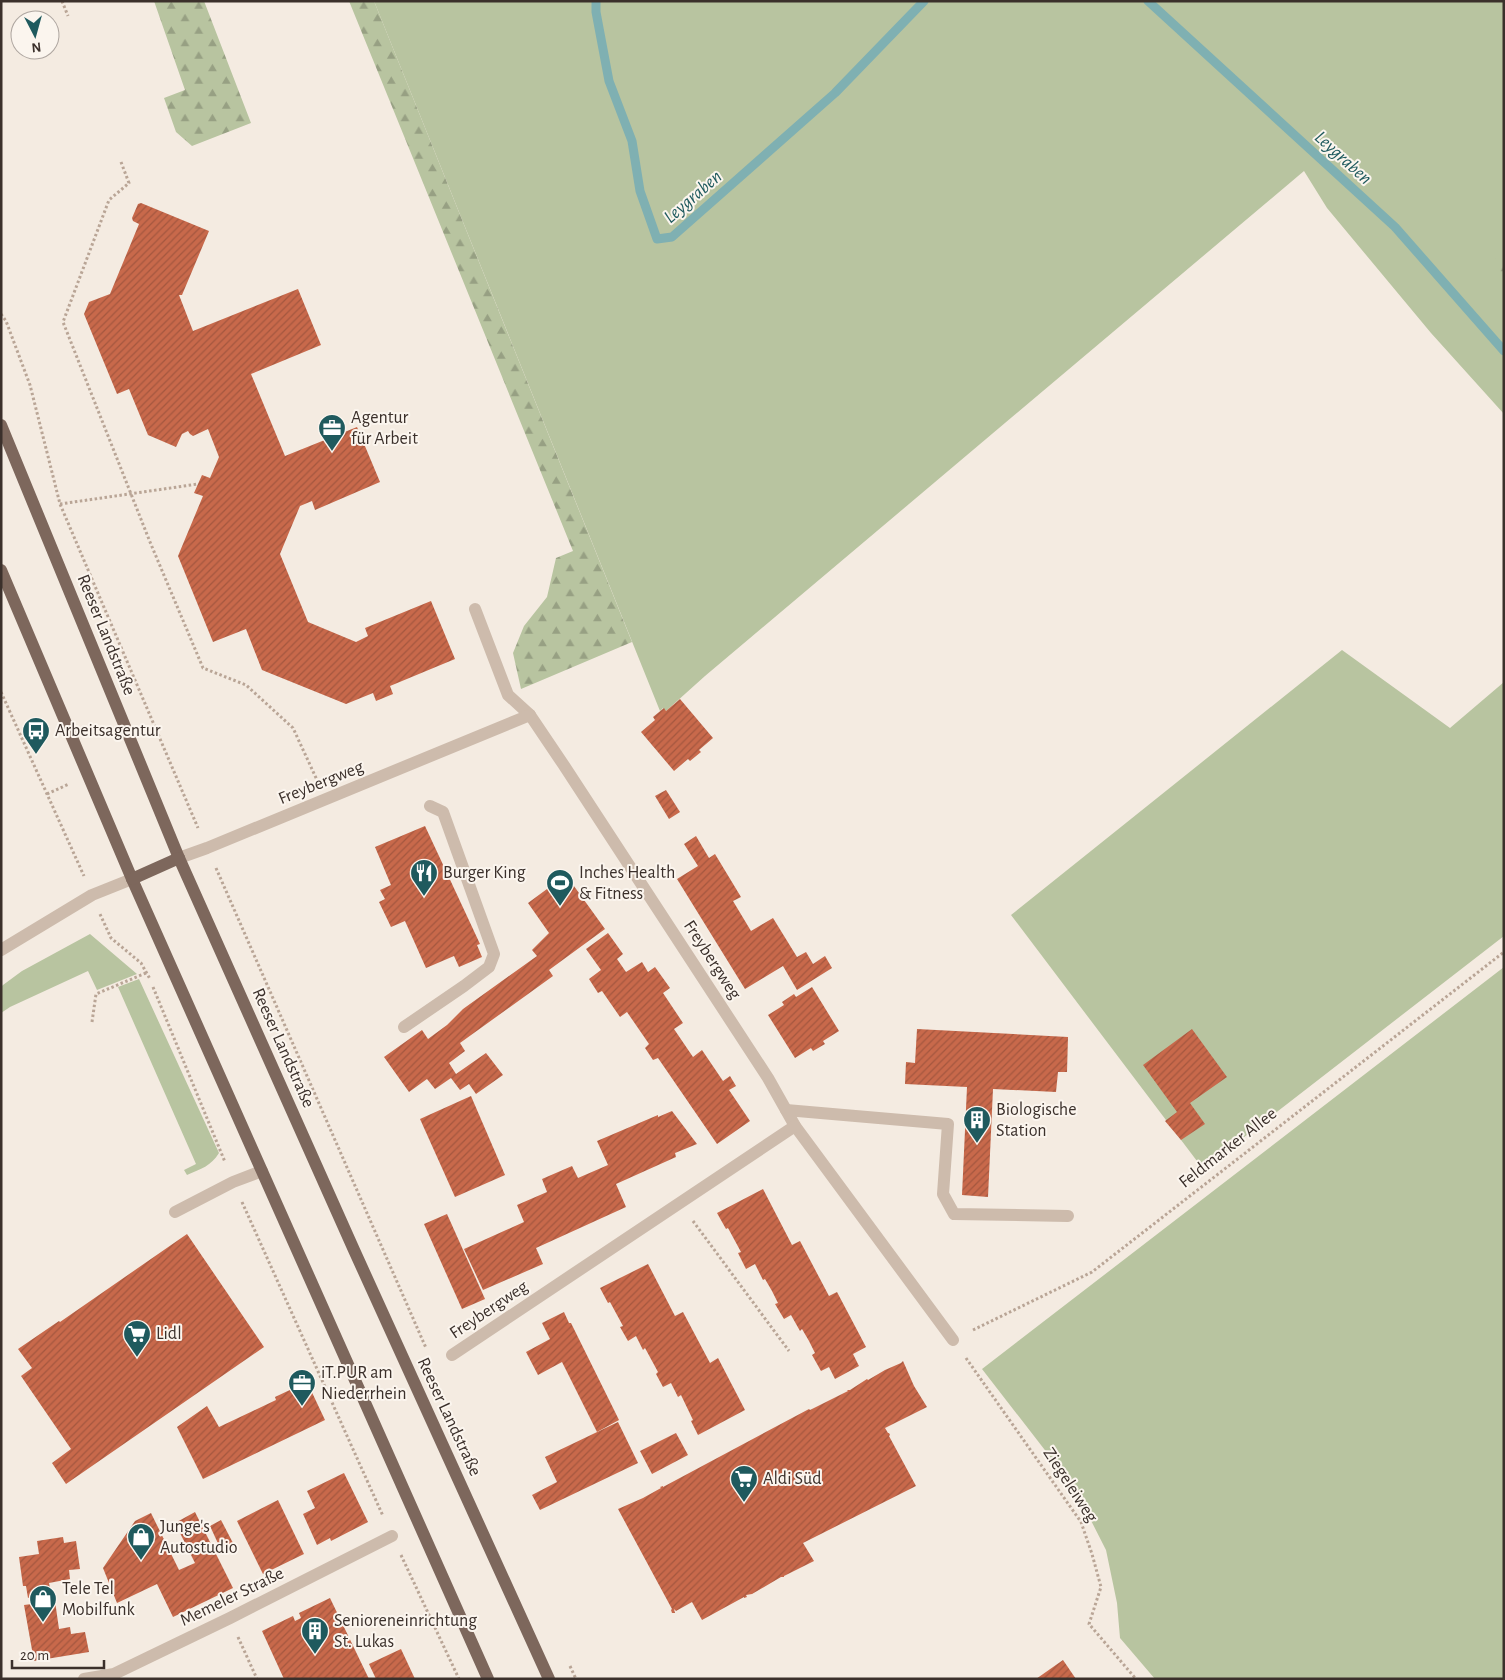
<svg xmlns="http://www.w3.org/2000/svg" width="1505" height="1680" font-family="'Alegreya Sans',sans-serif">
<defs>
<pattern id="forest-firs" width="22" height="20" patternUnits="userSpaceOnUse" patternTransform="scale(1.25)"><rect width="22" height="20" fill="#b8c4a0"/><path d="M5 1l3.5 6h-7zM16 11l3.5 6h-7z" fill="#97a083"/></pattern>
<pattern id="building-hatch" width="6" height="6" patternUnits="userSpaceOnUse" patternTransform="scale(1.25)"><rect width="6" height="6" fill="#c8694b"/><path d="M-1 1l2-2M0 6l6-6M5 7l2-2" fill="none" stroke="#a4573f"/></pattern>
</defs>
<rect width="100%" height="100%" fill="#f4ebe1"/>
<g fill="#b8c4a0">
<path d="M374,1H1504V414L1431,333L1327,208L1304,171L705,676L666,711L663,708L660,711Z"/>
<path d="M1342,650L1450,728L1504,682V936L1203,1169L1011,915Z"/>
<path d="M90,934L137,974L97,990L88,971L10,1007L1,1013V987L3,985L22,971Z"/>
<path d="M1504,967V1679H1155L1120,1638L1117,1603L1106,1550L1075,1489L982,1369Z"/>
<path d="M139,979L219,1153C211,1166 201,1169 187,1175L184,1170L196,1164L118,987Z"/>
</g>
<g fill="url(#forest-firs)">
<path d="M154,1H204L251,123L192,146L176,132L164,98L185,90Z"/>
<path d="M349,1H374L632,642L521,689L513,653L524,626L547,597L556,558L573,551Z"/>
<path d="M1504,252V289L1486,267Z"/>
</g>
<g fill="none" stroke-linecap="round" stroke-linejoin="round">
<g stroke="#7fb0b2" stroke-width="9">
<path d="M596,1V12L609,81L632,141L640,191L657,239L672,237L835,93L924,1"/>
<path d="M1148,1L1395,227L1504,351"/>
</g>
</g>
<g fill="url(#building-hatch)">
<path d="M141,203L209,231L182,295H179L193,331L298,289L321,345L251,374L285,456L357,427L380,482L315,510L312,501L300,506L280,554L308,622L356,642L368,636L365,628L431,601L455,659L390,686L393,694L376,701L373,693L346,704L262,670L246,629L213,642L178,556L203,496L194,493L202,475L210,478L219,457L208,429L193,436L190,434L188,431L182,434L176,447L148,435L129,389L117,394L84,314L89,302L110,294L139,224L133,221L132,218L138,204Z"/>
<path d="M680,699L713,738L699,750L701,752L690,761L688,759L674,771L641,732L655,720L653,717L664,708L666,711Z"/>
<path d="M666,790L680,812L669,819L655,796Z"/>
<path d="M425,826L480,944L477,945L482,957L459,967L454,956L426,968L405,921L391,927L379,902L385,899L380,890L391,885L375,847Z"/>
<path d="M696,836L709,858L715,854L741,897L733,901L751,931L773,918L797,957L806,952L813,964L825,956L832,968L797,990L783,966L745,989L677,879L698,866L684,844Z"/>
<path d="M566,875L605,929L549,970L553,976L460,1043L465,1051L449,1063L456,1074L486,1053L503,1075L476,1094L469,1084L460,1090L451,1078L435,1089L427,1079L409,1092L384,1057L422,1030L428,1039L447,1025L463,1009L537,956L532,950L549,933L528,903Z"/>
<path d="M608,933L623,954L617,959L626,972L642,962L648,972L655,967L670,988L663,993L683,1023L674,1029L693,1057L702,1050L723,1081L730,1076L736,1086L729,1090L750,1121L717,1144L658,1058L653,1060L645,1048L649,1044L627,1012L620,1017L602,991L598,993L589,979L601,970L586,949Z"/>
<path d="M812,987L839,1031L823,1041L825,1044L813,1051L811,1048L795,1058L768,1015L784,1005L782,1002L794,994L796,997Z"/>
<path d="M917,1029L1068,1037L1067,1072H1058L1056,1092L993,1089L988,1197L962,1195L967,1087L905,1084L906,1062L915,1063Z"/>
<path d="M1192,1029L1227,1077L1190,1103L1205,1124L1181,1140L1165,1121L1177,1112L1143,1065Z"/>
<path d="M471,1096L505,1175L455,1197L420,1119Z"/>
<path d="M672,1111L697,1144L675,1153L676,1157L616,1184L626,1207L536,1248L543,1264L483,1290L464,1249L524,1222L517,1205L547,1192L542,1179L572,1166L578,1178L608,1165L597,1141L658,1115V1117Z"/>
<path d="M763,1189L792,1245L800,1241L829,1296L837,1292L866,1347L853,1354L859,1366L835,1379L829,1367L821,1371L812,1355L815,1353L809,1341L802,1329L800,1331L791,1315L784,1319L775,1304L778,1303L772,1291L765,1279L763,1280L755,1264L746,1269L738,1253L741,1252L728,1228L726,1229L717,1213Z"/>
<path d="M447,1214L485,1299L462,1309L424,1224Z"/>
<path d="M187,1234L264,1347L66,1484L52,1463L71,1449L21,1376L32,1368L18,1349L59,1321L60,1322Z"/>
<path d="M648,1264L675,1316L683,1312L710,1363L718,1358L745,1410L698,1435L691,1421L693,1420L681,1395L678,1397L671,1383L663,1387L656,1374L658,1372L645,1348L643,1350L636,1336L628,1341L620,1327L623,1326L610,1302L608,1303L600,1288Z"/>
<path d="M564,1312L569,1323H571L619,1420L597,1432L562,1362L538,1375L526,1352L550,1339L542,1323Z"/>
<path d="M903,1361L914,1386L927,1407L885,1428L888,1433H889L890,1435L889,1436L916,1486L803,1543L814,1561L784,1576V1577H781L752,1594L746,1595L747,1597L744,1598V1597L702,1620L692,1602L676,1611L674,1609L675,1613H672L671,1610L672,1609L618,1509L643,1498L661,1488L660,1487L663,1486V1487L809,1409L810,1410L848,1391L847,1390H850L867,1379L868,1380L885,1370L901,1363Z"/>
<path d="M308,1384L325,1420L203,1479L177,1427L207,1406L219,1427L276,1400L275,1397L292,1389L293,1392Z"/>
<path d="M618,1422L638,1463L540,1510L532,1495L557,1482L545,1457Z"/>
<path d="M676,1433L688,1455L652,1474L640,1451Z"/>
<path d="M344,1473L368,1522L331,1541L330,1538L317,1545L303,1514L315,1508L307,1491Z"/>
<path d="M278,1500L304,1554L263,1574L237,1521Z"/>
<path d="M195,1512L233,1588L173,1617L157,1584L117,1603L103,1568L135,1521L151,1513L179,1570L195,1563L175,1523Z"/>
<path d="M221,1520L233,1543L221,1550L210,1526Z"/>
<path d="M63,1537L64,1543L76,1541L80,1569L69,1570L70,1579L49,1583L51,1594L28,1598L26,1586H23L19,1557L39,1554L37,1541Z"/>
<path d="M330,1598L369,1679H284L262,1631L293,1616L295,1621L301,1618L299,1613Z"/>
<path d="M55,1601L59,1629L70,1627L71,1634L85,1632L89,1652L34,1661L24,1605Z"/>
<path d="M401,1649L415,1679H376L369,1664Z"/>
<path d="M1063,1660L1076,1679H1036Z"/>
</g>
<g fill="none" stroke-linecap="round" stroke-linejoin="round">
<g stroke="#b9a596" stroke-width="3" stroke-dasharray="2.5 2.5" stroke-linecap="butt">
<path d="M62,1L68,16"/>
<path d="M121,162L129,183L109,200L63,322L150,542L203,668L246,685L293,728L317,780"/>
<path d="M1,314L6,321L30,385L60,504L198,828"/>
<path d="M60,504L198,484"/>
<path d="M1,692L84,876"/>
<path d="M47,794L69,784"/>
<path d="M216,868L426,1348"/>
<path d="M100,914L111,938L141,963L150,979"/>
<path d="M153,987L225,1162"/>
<path d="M92,1022L96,994L146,973"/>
<path d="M242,1202L383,1516"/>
<path d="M693,1221L789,1351"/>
<path d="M973,1330L1092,1272L1504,952"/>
<path d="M966,1358L1081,1522L1092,1554L1101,1587L1089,1624L1136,1679"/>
<path d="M401,1555L459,1679"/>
<path d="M238,1637L257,1679"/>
<path d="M570,1666L576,1679"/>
</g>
<g stroke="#cdbbac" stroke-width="12">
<path d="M404,1027L464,986L489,967L494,954L443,812L430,806"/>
<path d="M786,1110L948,1124L943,1194L954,1214L1068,1216"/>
<path d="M175,1212L233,1182L262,1171"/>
</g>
<g stroke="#cdbbac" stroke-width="12">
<path d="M475,609L508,695L530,715L563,764L768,1078L795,1126L953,1340"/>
<path d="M179,858L207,848L530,715"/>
<path d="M1,950L92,895L132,879"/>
<path d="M452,1355L795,1126"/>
<path d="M84,1679L114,1674L230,1618L392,1536"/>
</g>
<g stroke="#7d675c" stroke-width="12">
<path d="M1,425L179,858L354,1250L549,1679"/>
<path d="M1,570L132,879L488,1679"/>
<path d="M132,879L179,858"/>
</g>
</g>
<defs>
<symbol id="office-pin" viewBox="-11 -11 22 30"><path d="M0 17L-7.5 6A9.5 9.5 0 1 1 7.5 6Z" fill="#1f5a5e" stroke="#fbf5ee"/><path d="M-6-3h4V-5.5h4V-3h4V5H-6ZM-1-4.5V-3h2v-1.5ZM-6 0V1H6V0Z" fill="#fff"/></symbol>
<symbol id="bus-pin" viewBox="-11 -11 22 30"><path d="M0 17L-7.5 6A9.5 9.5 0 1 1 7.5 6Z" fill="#1f5a5e" stroke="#fbf5ee"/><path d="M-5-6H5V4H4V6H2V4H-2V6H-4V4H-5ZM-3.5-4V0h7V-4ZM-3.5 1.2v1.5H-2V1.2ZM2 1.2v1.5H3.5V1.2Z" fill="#fff"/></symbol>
<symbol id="restaurant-pin" viewBox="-11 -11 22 30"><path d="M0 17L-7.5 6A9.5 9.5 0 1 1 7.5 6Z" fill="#1f5a5e" stroke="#fbf5ee"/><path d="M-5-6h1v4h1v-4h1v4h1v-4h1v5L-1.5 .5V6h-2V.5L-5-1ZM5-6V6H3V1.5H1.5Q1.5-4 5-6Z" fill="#fff"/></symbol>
<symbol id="stadium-pin" viewBox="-11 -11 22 30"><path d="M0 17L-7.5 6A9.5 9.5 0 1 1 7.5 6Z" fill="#1f5a5e" stroke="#fbf5ee"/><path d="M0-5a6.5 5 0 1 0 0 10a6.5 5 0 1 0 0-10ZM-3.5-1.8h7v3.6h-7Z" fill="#fff"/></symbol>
<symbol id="building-pin" viewBox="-11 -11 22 30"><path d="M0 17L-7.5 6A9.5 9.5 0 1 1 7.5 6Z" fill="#1f5a5e" stroke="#fbf5ee"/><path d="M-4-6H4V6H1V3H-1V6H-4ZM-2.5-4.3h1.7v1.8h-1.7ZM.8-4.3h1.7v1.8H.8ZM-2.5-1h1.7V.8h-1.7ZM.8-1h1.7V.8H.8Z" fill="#fff"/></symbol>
<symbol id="supermarket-pin" viewBox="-11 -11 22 30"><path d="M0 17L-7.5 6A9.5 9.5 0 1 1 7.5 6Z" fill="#1f5a5e" stroke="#fbf5ee"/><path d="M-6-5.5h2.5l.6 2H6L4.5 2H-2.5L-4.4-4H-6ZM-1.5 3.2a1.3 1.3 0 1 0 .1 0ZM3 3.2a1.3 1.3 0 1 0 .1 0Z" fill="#fff"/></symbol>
<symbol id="shop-pin" viewBox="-11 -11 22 30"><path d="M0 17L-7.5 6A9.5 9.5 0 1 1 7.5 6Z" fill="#1f5a5e" stroke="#fbf5ee"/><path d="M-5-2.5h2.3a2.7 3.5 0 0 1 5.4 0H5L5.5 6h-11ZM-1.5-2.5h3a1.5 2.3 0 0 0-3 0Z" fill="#fff"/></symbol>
</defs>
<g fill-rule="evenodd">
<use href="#office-pin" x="316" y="412" width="32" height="43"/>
<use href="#bus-pin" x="20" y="715" width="32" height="43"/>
<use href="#restaurant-pin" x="408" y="857" width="32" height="43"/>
<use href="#stadium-pin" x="544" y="867" width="32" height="43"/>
<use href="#building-pin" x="961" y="1104" width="32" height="43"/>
<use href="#supermarket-pin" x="121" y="1318" width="32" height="43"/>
<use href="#office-pin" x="286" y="1367" width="32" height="43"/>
<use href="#supermarket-pin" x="728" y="1463" width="32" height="43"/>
<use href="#shop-pin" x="125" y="1521" width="32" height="43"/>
<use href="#shop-pin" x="27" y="1583" width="32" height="43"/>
<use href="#building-pin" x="299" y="1615" width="32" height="43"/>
</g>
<g text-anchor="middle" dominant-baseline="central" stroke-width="4" stroke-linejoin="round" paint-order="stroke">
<g font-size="18" fill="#3b302b" stroke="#fbf5ee" text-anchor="start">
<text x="351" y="418">Agentur<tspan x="351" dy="21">für Arbeit</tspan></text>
<text x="55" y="731">Arbeitsagentur</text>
<text x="443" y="873">Burger King</text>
<text x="579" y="873">Inches Health<tspan x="579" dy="21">&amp; Fitness</tspan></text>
<text x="996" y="1110">Biologische<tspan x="996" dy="21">Station</tspan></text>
<text x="156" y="1334">Lidl</text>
<text x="321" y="1373">iT.PUR am<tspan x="321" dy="21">Niederrhein</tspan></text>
<text x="763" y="1479">Aldi Süd</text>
<text x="160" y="1527">Junge's<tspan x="160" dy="21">Autostudio</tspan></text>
<text x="62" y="1589">Tele Tel<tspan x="62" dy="21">Mobilfunk</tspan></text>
<text x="334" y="1621">Senioreneinrichtung<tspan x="334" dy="21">St. Lukas</tspan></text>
</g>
<g font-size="18" fill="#3b302b" stroke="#fbf5ee">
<text transform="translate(106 635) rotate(68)">Reeser Landstraße</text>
<text transform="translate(321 783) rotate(-22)">Freybergweg</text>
<text transform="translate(712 960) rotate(57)">Freybergweg</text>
<text transform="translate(283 1048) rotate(66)">Reeser Landstraße</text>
<text transform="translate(1228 1148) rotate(-38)">Feldmarker Allee</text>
<text transform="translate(489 1310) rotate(-34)">Freybergweg</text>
<text transform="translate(449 1417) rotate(65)">Reeser Landstraße</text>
<text transform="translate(1070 1485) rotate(57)">Ziegeleiweg</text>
<text transform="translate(232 1597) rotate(-26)">Memeler Straße</text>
</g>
<g font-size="19" font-style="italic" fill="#1f5a5e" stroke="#fbf5ee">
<text transform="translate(1343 158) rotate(42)">Leygraben</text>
<text transform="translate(693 197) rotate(-41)">Leygraben</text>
</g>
</g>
<rect width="1505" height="1680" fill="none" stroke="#3b302b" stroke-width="5"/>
<g transform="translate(35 35) rotate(174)"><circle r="24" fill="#fbf5ee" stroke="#aea6a0"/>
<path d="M0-4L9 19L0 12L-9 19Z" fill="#1f5a5e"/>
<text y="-8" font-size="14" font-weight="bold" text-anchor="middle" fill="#3b302b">N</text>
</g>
<path d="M12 1660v8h92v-8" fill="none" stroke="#3b302b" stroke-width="2.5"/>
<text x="20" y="1660" font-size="15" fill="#3b302b" stroke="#fbf5ee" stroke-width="4" paint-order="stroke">20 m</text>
</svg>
